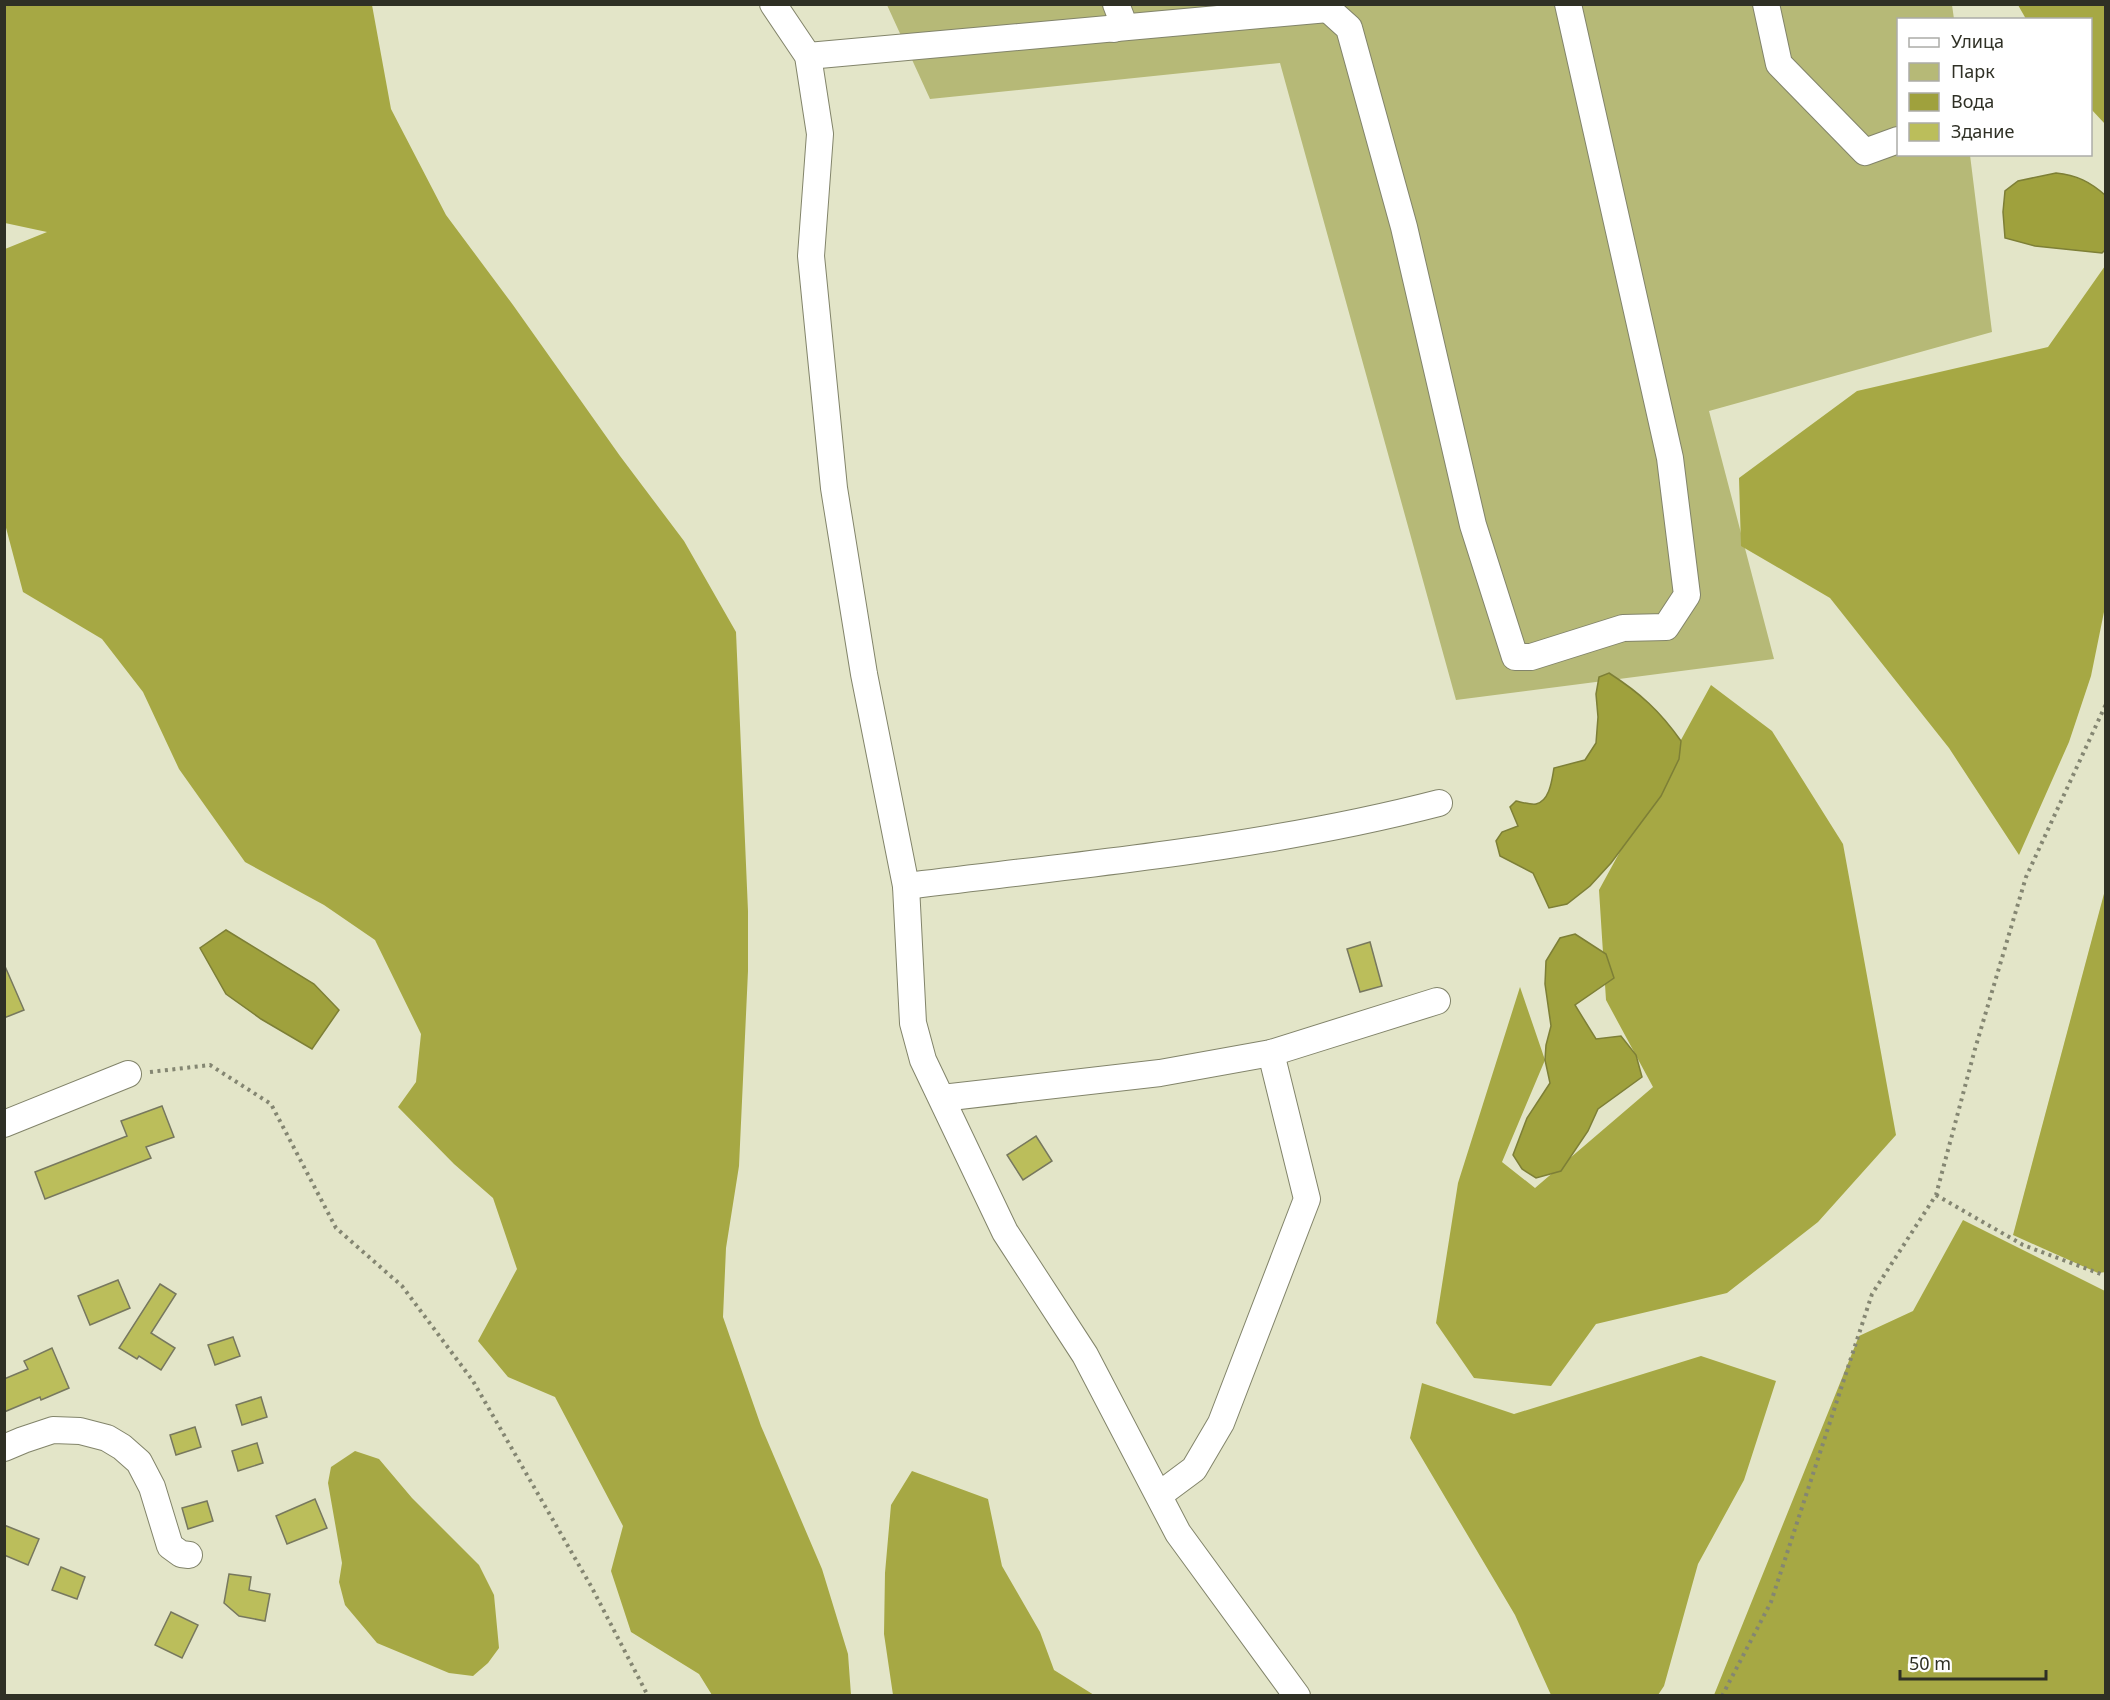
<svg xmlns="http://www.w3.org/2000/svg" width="2110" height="1700" font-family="'Noto Sans',sans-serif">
<rect width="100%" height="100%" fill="#e3e5c8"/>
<path fill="#b6b977" d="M887,5H1952L1954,19L1898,20V154L1970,155L1992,332L1709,411L1774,659L1456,700L1280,63L930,99Z"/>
<g fill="#a6a844">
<path d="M4,5H372L391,109L446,215L513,305L620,456L684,541L736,632L748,911V971L739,1166L726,1248L723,1317L761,1426L822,1569L848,1654L851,1695H712L699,1674L631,1632L611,1571L623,1526L555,1397L508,1377L478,1341L517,1269L493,1198L454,1164L398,1107L416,1082L421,1034L375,940L324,905L245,862L179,769L143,692L102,639L23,592L5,524V249L47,232L5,223Z"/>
<path d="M2018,5H2105V124L2091,109L2090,20L2026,19Z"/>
<path d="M2105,266V607L2091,676L2069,742L2019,855L1949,748L1830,598L1741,546L1739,478L1857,391L2048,347Z"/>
<path d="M1711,685L1772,731L1843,844L1896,1135L1818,1222L1727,1293L1596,1324L1551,1386L1474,1378L1436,1323L1458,1183L1520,987L1545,1060L1502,1162L1535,1188L1653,1087L1606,1000L1599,890Z"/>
<path d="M2105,890L2106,1272L2098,1273L2013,1235Z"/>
<path d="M1963,1220L2105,1291V1695H1714L1859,1336L1913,1311Z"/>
<path d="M1701,1356L1776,1381L1744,1480L1698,1564L1664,1686L1658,1695H1551L1515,1615L1410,1438L1422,1383L1514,1414Z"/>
<path d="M355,1451L379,1459L412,1498L479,1565L494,1595L499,1648L488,1663L473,1676L449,1673L377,1643L345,1605L339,1582L342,1563L328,1483L331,1467Z"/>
<path d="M912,1471L988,1499L1002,1566L1040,1632L1054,1670L1094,1695H893L884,1634L885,1573L891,1505Z"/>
</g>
<g fill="#9fa13d" stroke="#7d7f36" stroke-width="1.5">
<path d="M2056,173C2077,175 2090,182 2105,195V250L2102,253L2035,246L2005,238L2003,212L2005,191L2018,181Z"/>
<path d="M1609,673C1640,693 1660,711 1681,741L1679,759L1661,796L1611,863L1590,886L1567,904L1549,908L1533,873L1500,856L1496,841L1502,832L1518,826L1510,807L1516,801C1521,802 1531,805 1536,804C1550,801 1552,779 1554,768L1585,760L1596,743L1598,717L1596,694L1599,677Z"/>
<path d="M226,930L314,984L339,1010L312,1049L261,1019L226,994L200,948Z"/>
<path d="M1575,934L1606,954L1614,978L1575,1005L1596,1039L1621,1036L1636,1055L1642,1077L1598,1109L1588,1131L1561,1171L1536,1178L1522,1169L1513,1155L1527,1118L1550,1083L1545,1060L1546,1045L1551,1026L1545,984L1546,961L1560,938Z"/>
</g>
<g fill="#bbbe5b" stroke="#77785e" stroke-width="1.5">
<path d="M1370,942L1382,986L1360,992L1347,949Z"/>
<path d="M4,964L24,1010L4,1018Z"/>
<path d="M162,1106L174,1137L146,1147L151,1158L45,1199L35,1172L127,1136L121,1121Z"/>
<path d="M1036,1136L1052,1161L1023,1180L1007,1155Z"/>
<path d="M118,1280L130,1308L90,1325L78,1296Z"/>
<path d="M160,1284L176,1294L151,1333L175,1348L161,1370L139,1356L137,1359L119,1348Z"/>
<path d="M233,1337L240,1356L215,1365L208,1345Z"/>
<path d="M52,1348L69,1388L41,1400L40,1397L4,1412V1379L28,1369L24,1361Z"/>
<path d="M261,1397L267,1417L242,1425L236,1405Z"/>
<path d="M195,1427L201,1447L176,1455L170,1435Z"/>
<path d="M257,1443L263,1463L238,1471L232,1451Z"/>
<path d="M315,1499L327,1528L287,1544L276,1516Z"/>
<path d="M207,1501L213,1521L188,1529L182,1508Z"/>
<path d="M4,1525L39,1539L28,1565L4,1555Z"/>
<path d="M61,1567L85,1577L77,1599L52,1590Z"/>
<path d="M229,1574L251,1577L249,1590L270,1594L265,1621L239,1616L224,1603Z"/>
<path d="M171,1612L198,1625L182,1658L155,1645Z"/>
</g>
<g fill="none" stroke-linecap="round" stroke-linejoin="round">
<defs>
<g id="minor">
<path d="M773,4L808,56L820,134L811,256L834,488L864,674L906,886L913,1023L923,1060L1005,1232L1085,1355L1178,1533L1297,1696"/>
<path d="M1327,4L1328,9L1349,28L1404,227L1473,525L1515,657H1531L1623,628L1666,627L1687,595L1670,458L1568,4"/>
<path d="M1766,4L1779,64L1865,152L1898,140"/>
<path d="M1114,29L1121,17L1116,4"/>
<path d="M808,56L1328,9"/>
<path d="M906,886C1085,864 1265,848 1439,803"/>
<path d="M942,1098L1160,1073L1271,1053L1437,1001"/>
<path d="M4,1124L128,1074"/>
<path d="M4,1448L23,1440L53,1430L80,1431L107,1438L122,1447L139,1462L152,1487L170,1546L181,1554L189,1555"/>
<path d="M1159,1495L1194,1469L1221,1423L1307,1199L1271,1053"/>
</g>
</defs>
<use href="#minor" stroke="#82846a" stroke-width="28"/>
<g stroke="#848672" stroke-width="4" stroke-dasharray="3 4.5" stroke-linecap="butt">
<path d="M150,1072L210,1065L271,1104L336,1228L402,1286L473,1381L591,1586L648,1696"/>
<path d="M1936,1195L2023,1245L2106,1276"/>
<path d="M1722,1696L1771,1602L1872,1294L1936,1195L1975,1049L2026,877L2106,704"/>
</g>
<use href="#minor" stroke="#fff" stroke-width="26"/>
</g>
<rect width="2110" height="1700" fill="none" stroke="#2f3025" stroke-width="12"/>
<rect x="1897" y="18" width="195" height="138" fill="#ffffff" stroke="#acaca8" stroke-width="1.5"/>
<rect x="1909" y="38" width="30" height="9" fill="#ffffff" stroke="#acaca8" stroke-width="1.5"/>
<text x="1951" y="48" font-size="18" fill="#2f3025">Улица</text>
<rect x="1909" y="63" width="30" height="18" fill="#b6b977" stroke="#acaca8" stroke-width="1.5"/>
<text x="1951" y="78" font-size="18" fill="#2f3025">Парк</text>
<rect x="1909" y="93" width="30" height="18" fill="#9fa13d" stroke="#acaca8" stroke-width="1.5"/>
<text x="1951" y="108" font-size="18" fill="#2f3025">Вода</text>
<rect x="1909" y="123" width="30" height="18" fill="#bbbe5b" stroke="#acaca8" stroke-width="1.5"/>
<text x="1951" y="138" font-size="18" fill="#2f3025">Здание</text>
<path d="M1900 1670v9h146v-9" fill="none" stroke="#2f3025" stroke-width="3"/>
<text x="1909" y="1670" font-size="18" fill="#2f3025" stroke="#ffffff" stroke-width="4.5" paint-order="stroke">50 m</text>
</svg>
